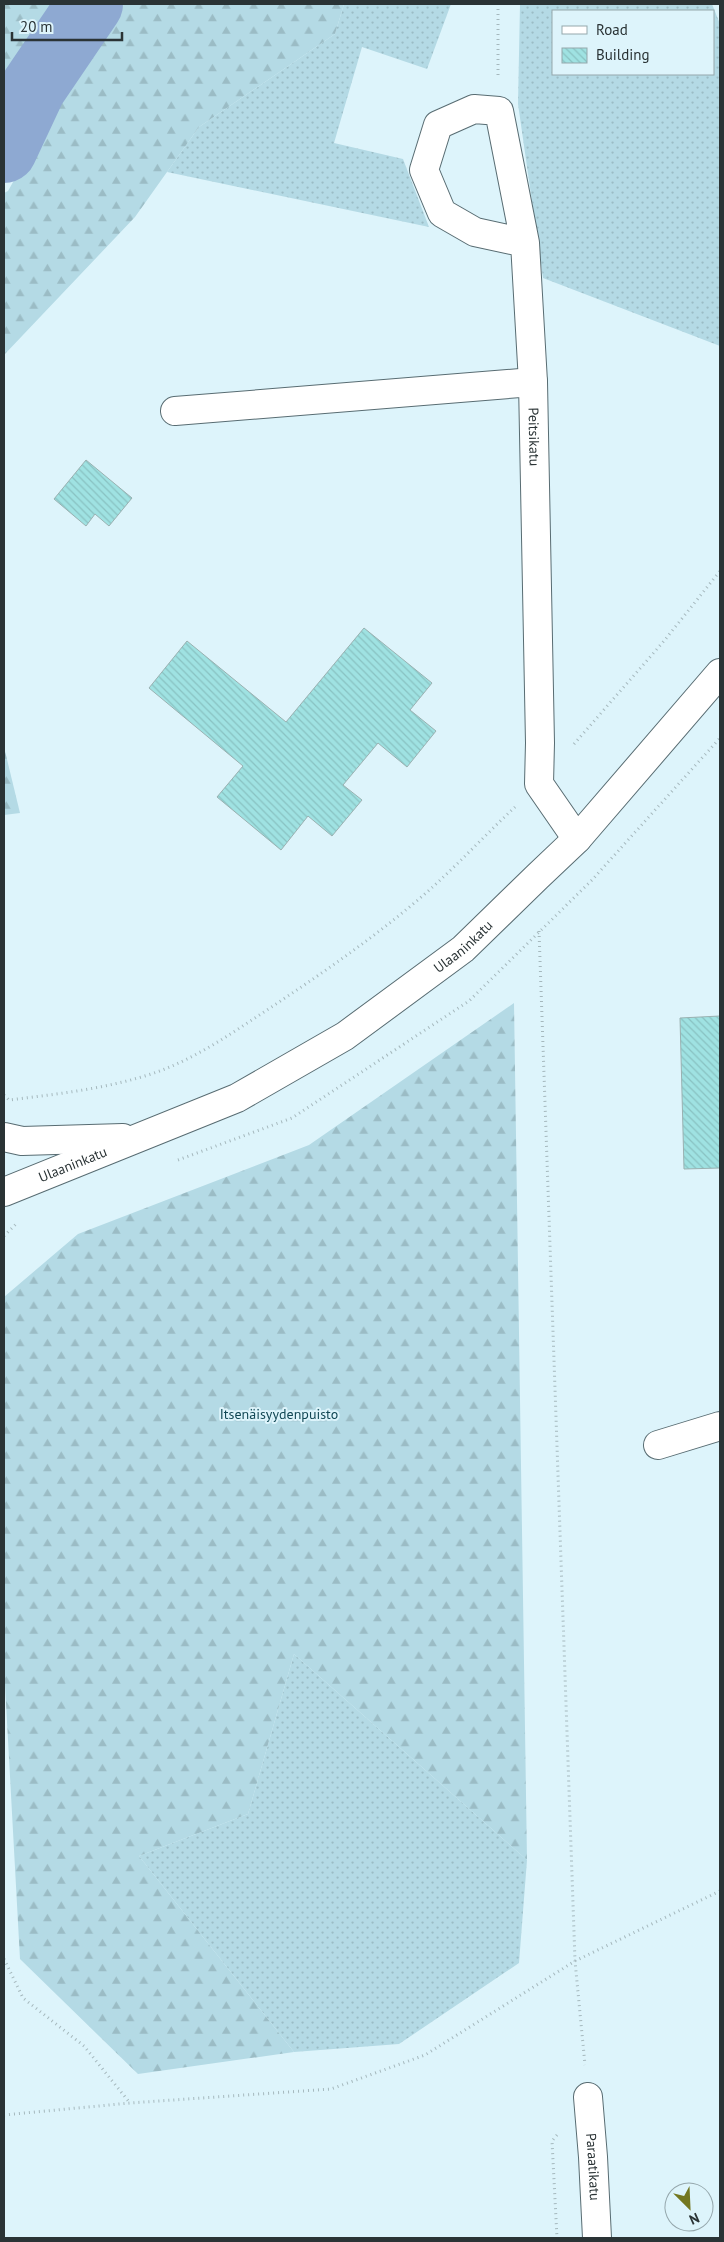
<svg xmlns="http://www.w3.org/2000/svg" width="724" height="2242" font-family="'PT Sans',sans-serif">
<defs>
<pattern id="grass-dots" width="8" height="8" patternUnits="userSpaceOnUse" patternTransform="scale(1.25)"><rect width="8" height="8" fill="#b4dae5"/><path d="M2 2h.1M6 6h.1" fill="none" stroke="#9bbcc5" stroke-width="1.8" stroke-linecap="round"/></pattern>
<pattern id="forest-firs" width="22" height="20" patternUnits="userSpaceOnUse" patternTransform="scale(1.25)"><rect width="22" height="20" fill="#b4dae5"/><path d="M5 1l3.5 6h-7zM16 11l3.5 6h-7z" fill="#9bbcc5"/></pattern>
<pattern id="building-back-hatch" width="6" height="6" patternUnits="userSpaceOnUse" patternTransform="scale(1.25)"><rect width="6" height="6" fill="#9fe2e2"/><path d="M-1 5l2 2M0 0l6 6M5-1l2 2" fill="none" stroke="#89c2c2"/></pattern>
</defs>
<rect width="100%" height="100%" fill="#ddf4fb"/>
<g fill="url(#grass-dots)" fill-rule="evenodd">
<path d="M344,4H451L427,69L362,47L334,143L403,159L429,227L167,172L199,127L335,34Z"/>
<path d="M520,4H712L720,24V346L543,278L518,104ZM553,11H713V74H553Z"/>
<path d="M294,1654L527,1860L519,1963L399,2044L294,2052L139,1856L248,1814Z"/>
</g>
<g fill="url(#forest-firs)">
<path d="M4,4H63L4,109Z"/>
<path d="M124,4H344L335,34L199,127L135,217L4,355V193L8,191L58,102Z"/>
<path d="M4,747L20,813L4,815Z"/>
<path d="M514,1003L527,1860L294,1654L248,1814L139,1856L294,2052L138,2074L20,1959L4,1667V1297L78,1234L309,1145Z"/>
</g>
<g fill="none" stroke-linecap="round" stroke-linejoin="round">
<path stroke="#8ea9d2" stroke-width="66" d="M4,150L33,88L90,4"/>
</g>
<g fill="url(#building-back-hatch)" stroke="#9ab1b1">
<path d="M86,460L132,498L109,526L95,514L86,526L54,499Z"/>
<path d="M364,628L432,683L410,710L436,731L407,767L378,743L343,785L362,800L332,836L308,816L281,850L217,797L243,766L149,688L187,641L286,722Z"/>
<path d="M720,1016V1168L684,1169L680,1018Z"/>
</g>
<g fill="none" stroke-linecap="round" stroke-linejoin="round">
<defs>
<g id="minor">
<path d="M525,243L475,232L442,213L424,170L438,125L474,109L499,111L525,243L533,382"/>
<path id="s1" d="M175,411L533,382L540,743L539,784L577,839"/>
<path d="M4,1137L22,1141L123,1138"/>
<path id="s2" d="M4,1192L237,1098L345,1036L463,949L537,877L577,839L720,673"/>
<path d="M658,1445L720,1426"/>
<path id="s3" d="M588,2097L593,2157L597,2238"/>
</g>
</defs>
<use href="#minor" stroke="#586c72" stroke-width="30"/>
<g stroke="#a5b8bd" stroke-width="3" stroke-dasharray="1 4" stroke-linecap="butt">
<path d="M498,4V78"/>
<path d="M574,744L664,641L720,571"/>
<path d="M539,931L575,1961L585,2065"/>
<path d="M4,1095L9,1100C57,1094 105,1089 151,1074C194,1060 232,1033 270,1008C321,974 372,939 419,899C453,870 483,837 515,807"/>
<path d="M178,1160L292,1118L469,1001L592,880L720,738"/>
<path d="M4,1236L16,1224"/>
<path d="M4,1959L23,1998L84,2046L130,2103"/>
<path d="M4,2115L130,2103L331,2089L425,2055L575,1961L720,1891"/>
<path d="M557,2135L552,2141L557,2238"/>
</g>
<use href="#minor" stroke="#fff" stroke-width="28"/>
</g>
<g text-anchor="middle" dominant-baseline="central" stroke-width="4" stroke-linejoin="round" paint-order="stroke">
<g font-size="14" fill="#2a3335" stroke="#ddf4fb">
<text stroke="none"><textPath href="#s1" startOffset="414">Peitsikatu</textPath></text>
<text stroke="none"><textPath href="#s2" startOffset="524">Ulaaninkatu</textPath></text>
<text stroke="none"><textPath href="#s2" startOffset="74">Ulaaninkatu</textPath></text>
<text stroke="none"><textPath href="#s3" startOffset="70">Paraatikatu</textPath></text>
</g>
<g font-size="14" fill="#124855" stroke="#ddf4fb">
<text x="279" y="1414">Itsenäisyydenpuisto</text>
</g>
</g>
<rect width="724" height="2242" fill="none" stroke="#2a3335" stroke-width="10"/>
<rect x="552" y="10" width="162" height="65" fill="#ddf4fb" stroke="#95a7ac"/>
<rect x="562" y="26" width="25" height="8" fill="#ffffff" stroke="#95a7ac"/>
<text x="596" y="35" font-size="15" fill="#2a3335">Road</text>
<rect x="562" y="48" width="25" height="15" fill="url(#building-back-hatch)" stroke="#95a7ac"/>
<text x="596" y="60" font-size="15" fill="#2a3335">Building</text>
<g transform="translate(689 2207) rotate(156)"><circle r="24" fill="#ddf4fb" stroke="#95a7ac"/>
<path d="M0-4L9 19L0 12L-9 19Z" fill="#737720"/>
<text y="-8" font-size="14" font-weight="bold" text-anchor="middle" fill="#2a3335">N</text>
</g>
<path d="M12 32v8h110v-8" fill="none" stroke="#2a3335" stroke-width="2.5"/>
<text x="20" y="32" font-size="15" fill="#2a3335" stroke="#ddf4fb" stroke-width="4" paint-order="stroke">20 m</text>
</svg>
